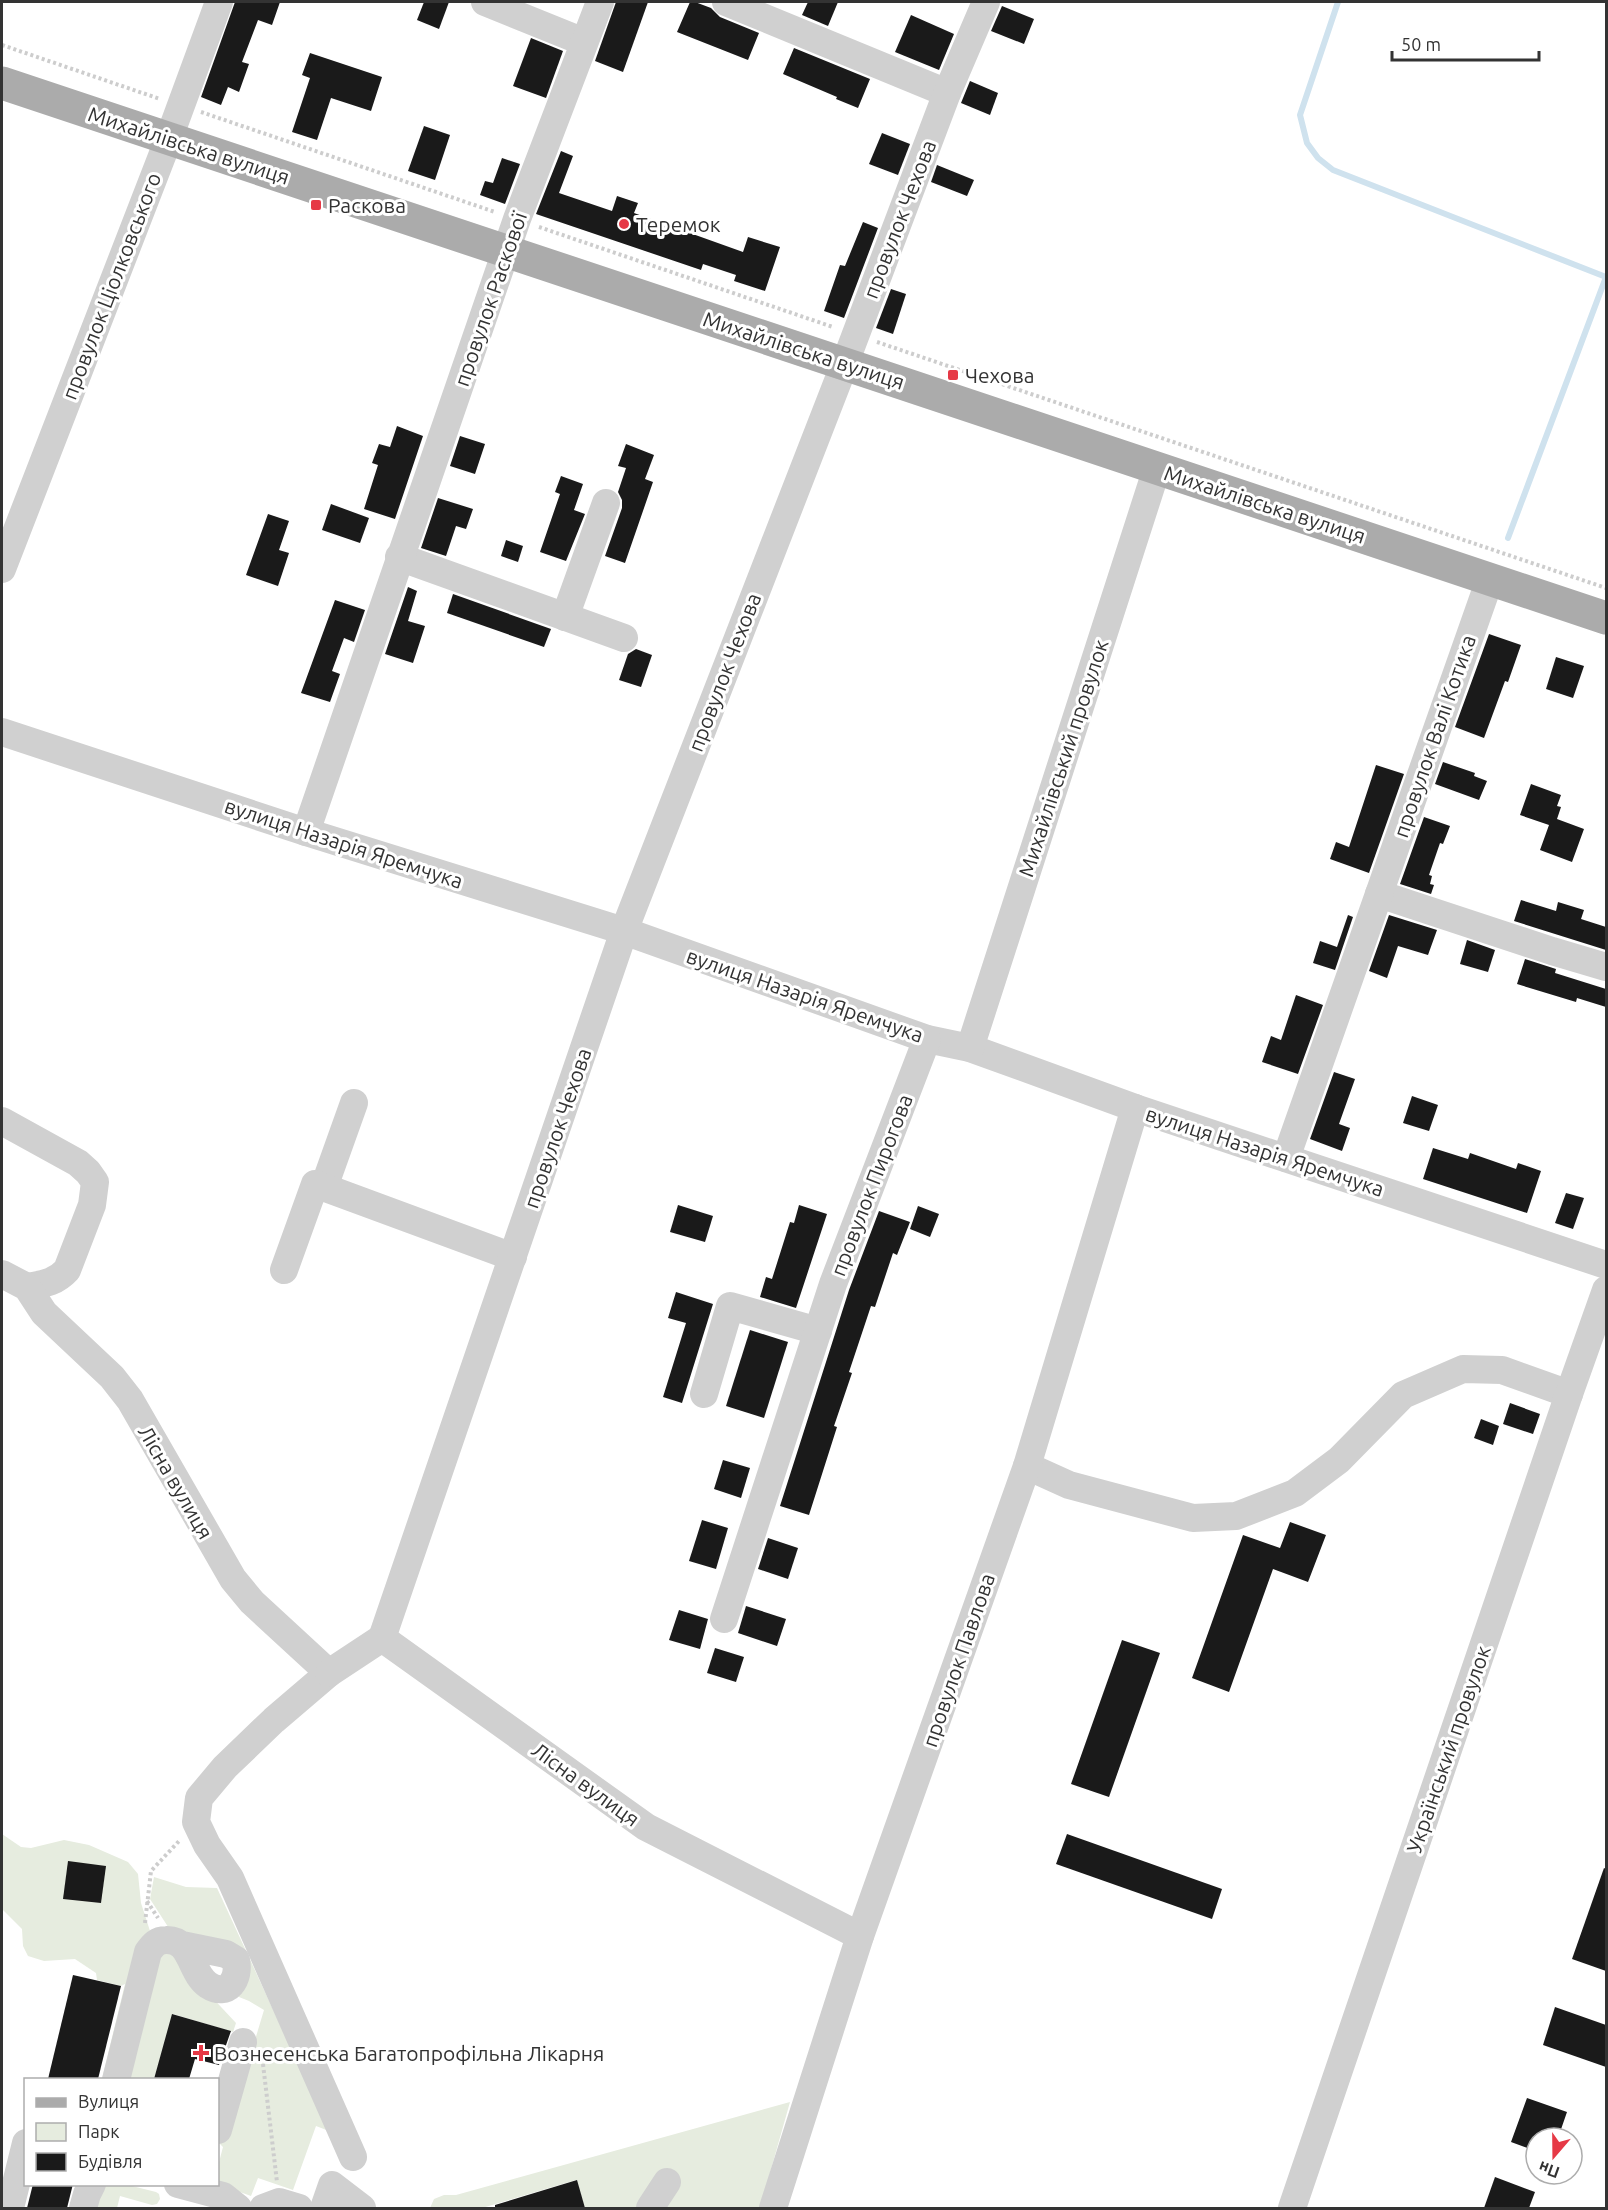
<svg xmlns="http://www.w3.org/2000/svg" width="1608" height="2210" font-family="Ubuntu,sans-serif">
<rect width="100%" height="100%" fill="#fff"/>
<g fill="#e6ecdf">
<path d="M2,1834L21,1847L31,1848L64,1840L89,1845L128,1862L138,1874L141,1903L150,1931L236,2023L233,2032L173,2014L154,2079H102L125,1984L121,1986L97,1980L96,1973L75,1959L44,1961L28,1956L23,1946L22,1929L2,1909Z"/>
<path d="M154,1877L186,1887L217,1888L329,2131L316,2126L293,2190L258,2178L251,2196L218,2184V2166L223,2147L220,2144L243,2080L264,2010L249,2001L229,1993L243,1981L174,1936L150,1899Z"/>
<path d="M790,2102L760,2208H585L576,2180L482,2208H430L434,2199L444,2195H456Z"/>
<path d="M96,2185H128L156,2192L159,2194L160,2199L157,2204L152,2205L120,2196L117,2208H89Z"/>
</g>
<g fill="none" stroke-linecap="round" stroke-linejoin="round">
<g stroke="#cfe2ee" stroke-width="6">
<path d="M1338,2L1300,115L1307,143L1318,158L1333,170L1606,277"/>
<path d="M1508,538L1606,277"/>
</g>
</g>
<g fill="#1a1a1a">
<path d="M235,2H280L272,25L258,20L242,62L249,64L239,92L228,87L221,105L201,97Z"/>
<path d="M424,2H449L439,29L417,20Z"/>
<path d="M616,2H648L623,72L595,61Z"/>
<path d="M690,2H695L711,8L720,17L759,33L748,60L677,32Z"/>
<path d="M808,2H838L828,26L802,15Z"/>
<path d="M1002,6L1034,19L1024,44L991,31Z"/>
<path d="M911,15L954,34L939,70L895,52Z"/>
<path d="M531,38L563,51L546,98L513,86Z"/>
<path d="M794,48L870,79L858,108L836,99L837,97L783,74Z"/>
<path d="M310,53L382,77L371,111L331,98L317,140L292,132L310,78L302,75Z"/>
<path d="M970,81L998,93L990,115L961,103Z"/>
<path d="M424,126L450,135L435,180L408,171Z"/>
<path d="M882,133L910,144L898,175L869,164Z"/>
<path d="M561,151L573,156L559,193L612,211L617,196L638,203L634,213L743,252L748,237L780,247L765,291L734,281L736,275L703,264L701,270L536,214Z"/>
<path d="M502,158L520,164L505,204L480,195L485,181L493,183Z"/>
<path d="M937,165L974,180L967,196L931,182Z"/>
<path d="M863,222L878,228L844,318L824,311L840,265L845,266Z"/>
<path d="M891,289L906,294L893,334L876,328Z"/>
<path d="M397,426L423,436L395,519L364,509L378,465L372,463L379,444L390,447Z"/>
<path d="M460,436L485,444L475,474L450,466Z"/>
<path d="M626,444L654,455L645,479L653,482L625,563L605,556L622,508V500L618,492L626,468L618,466Z"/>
<path d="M561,476L583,484L574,510L585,514L566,561L540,552L560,494L555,492Z"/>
<path d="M438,498L473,509L466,529L456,526L446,556L421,548Z"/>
<path d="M331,504L369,518L360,543L322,530Z"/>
<path d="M268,514L289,521L279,550L289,553L278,586L246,575Z"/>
<path d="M506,540L523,546L518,562L501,556Z"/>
<path d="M408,587L417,591L408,621L425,626L413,663L385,654Z"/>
<path d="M453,594L551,629L544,647L447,613Z"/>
<path d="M335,600L365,610L354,642L344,638L332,671L340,674L330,702L301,693Z"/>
<path d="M1489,634L1521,645L1508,682L1505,681L1484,738L1455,727Z"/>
<path d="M636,649L652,655L641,687L619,680L628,654Z"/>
<path d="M1556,657L1584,666L1573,698L1546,689Z"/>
<path d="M1443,762L1475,773L1474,776L1487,781L1479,800L1435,784Z"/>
<path d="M1376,765L1404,774L1369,873L1330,859L1336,842L1349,847Z"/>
<path d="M1531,784L1561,795L1557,806L1561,807L1557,819L1584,829L1572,862L1540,850L1549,825L1520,815Z"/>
<path d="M1424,817L1450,826L1443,844L1440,843L1429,875L1432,876L1430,884L1434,885L1431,894L1400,884Z"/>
<path d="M1521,900L1556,911L1558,902L1584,910L1581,919L1606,927V950L1514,921Z"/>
<path d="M1348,915L1353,917L1335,970L1313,963L1320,941L1337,947Z"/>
<path d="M1389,915L1437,930L1428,955L1398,946L1387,978L1369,971Z"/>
<path d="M1467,940L1495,950L1488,972L1460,964Z"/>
<path d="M1525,959L1556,969L1555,973L1606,989V1007L1577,998L1576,1002L1517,984Z"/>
<path d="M1296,995L1323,1005L1298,1074L1262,1062L1271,1036L1281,1040Z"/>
<path d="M1334,1072L1355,1079L1339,1124L1350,1128L1342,1151L1310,1139Z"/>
<path d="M1412,1096L1438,1105L1429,1131L1403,1123Z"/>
<path d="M1433,1148L1468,1159L1470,1153L1516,1169L1518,1163L1541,1171L1527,1213L1423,1179Z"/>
<path d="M1566,1193L1584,1198L1573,1229L1555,1223Z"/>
<path d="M678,1205L713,1216L705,1242L670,1232Z"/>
<path d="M799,1205L827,1214L796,1308L760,1297L766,1277L772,1279L790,1222L794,1223Z"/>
<path d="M918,1206L939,1214L930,1237L910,1229Z"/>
<path d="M879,1211L910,1222L897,1255L893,1253L875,1307L871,1306L849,1372L852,1373L834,1426L837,1427L809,1515L780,1506L849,1290Z"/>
<path d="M676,1292L713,1304L682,1403L663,1397L686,1323L668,1318Z"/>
<path d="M750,1330L788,1342L764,1418L726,1406Z"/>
<path d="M1510,1403L1540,1414L1533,1434L1503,1424Z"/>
<path d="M1481,1419L1499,1426L1493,1445L1474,1438Z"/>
<path d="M723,1460L750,1468L741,1498L714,1489Z"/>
<path d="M702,1520L728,1528L716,1569L689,1561Z"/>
<path d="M1290,1522L1326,1535L1308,1582L1273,1569L1229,1692L1192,1678L1243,1535L1280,1548Z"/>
<path d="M768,1538L798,1548L788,1579L758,1569Z"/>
<path d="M746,1606L786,1619L777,1646L738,1633Z"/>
<path d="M679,1610L708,1619L700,1649L669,1640Z"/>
<path d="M1122,1640L1160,1653L1109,1797L1071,1784Z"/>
<path d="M715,1648L744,1657L736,1682L707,1673Z"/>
<path d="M1067,1834L1222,1889L1212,1919L1056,1864Z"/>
<path d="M68,1861L106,1866L101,1903L63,1899Z"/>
<path d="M1604,1868L1606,1869V1971L1572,1959Z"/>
<path d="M73,1975L121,1986L98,2079H48Z"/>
<path d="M1555,2007L1606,2025V2067L1543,2045Z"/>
<path d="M172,2014L231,2031L219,2065L195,2059L189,2079H154Z"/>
<path d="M1527,2098L1567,2112L1558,2138H1536V2151L1511,2142Z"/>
<path d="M1495,2177L1535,2192L1529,2208H1484Z"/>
<path d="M577,2180L585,2208H495V2205Z"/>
<path d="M33,2184H73L67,2208H27Z"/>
</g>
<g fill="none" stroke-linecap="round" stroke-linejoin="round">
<g stroke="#cdcdcd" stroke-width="4" stroke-dasharray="3 3" stroke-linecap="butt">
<path d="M2,45L160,99"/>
<path d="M201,112L495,212"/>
<path d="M539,227L833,327"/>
<path d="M877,342L1606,588"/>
<path d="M147,1901L158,1918"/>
<path d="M145,1923L151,1871L180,1840"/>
<path d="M263,2064L277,2182"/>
</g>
<g stroke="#d0d0d0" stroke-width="28">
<path d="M485,2L584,42"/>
<path d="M726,2L947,93"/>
<path d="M399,557L624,638"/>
<path d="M2,569L169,138L219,2"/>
<path d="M565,617L606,503"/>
<path d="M2,732L306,832L624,931L927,1039L970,1048L1135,1108L1606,1265"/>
<path d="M306,832L517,219L600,2"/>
<path d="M1379,894L1552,951L1606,967"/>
<path d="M970,1048L1157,468"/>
<path d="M2,1121L78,1163L88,1172L95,1182L92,1205L67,1270C55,1283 43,1284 27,1287"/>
<path d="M1286,1158L1490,579"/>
<path d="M324,1187L354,1103"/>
<path d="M284,1270L315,1184L513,1257"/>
<path d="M2,1274L27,1287L44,1313L112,1377L130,1400L233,1579L252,1602L329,1673L274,1720L225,1767L199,1798L196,1822L207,1845L230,1878L353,2157"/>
<path d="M704,1394L730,1306L818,1331"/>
<path d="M1027,1466L1069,1485L1193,1518L1236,1516L1295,1493L1339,1460L1403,1395L1463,1369L1502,1370L1569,1394"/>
<path d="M724,1619L833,1284L927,1039"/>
<path d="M382,1638L624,931L845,363L947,93L986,2"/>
<path d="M329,1673L382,1638L646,1827L860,1936"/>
<path d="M116,2080L148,1952C153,1945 157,1940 166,1940C192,1939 190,1973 208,1985C228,1998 240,1979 236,1960L226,1954L182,1945"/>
<path d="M218,2130L243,2042"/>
<path d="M178,2184L223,2196L238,2208"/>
<path d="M10,2208L26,2143"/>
<path d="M83,2208L87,2194L92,2184"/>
<path d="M263,2208L279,2202L299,2208"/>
<path d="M324,2208L332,2185L362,2208"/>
<path d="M650,2208L667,2182"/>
<path d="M773,2208L860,1936L1027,1466L1135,1108"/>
<path d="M1292,2208L1569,1394L1606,1290"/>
</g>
<path stroke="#ababab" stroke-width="33" d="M2,83L1606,618"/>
</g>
<g fill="#e63946" stroke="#fff" stroke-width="2">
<rect x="310" y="199" width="12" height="12" rx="3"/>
<circle cx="624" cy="224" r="6"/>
<rect x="947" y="369" width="12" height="12" rx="3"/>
<path d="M198 2044h6v6h6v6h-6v6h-6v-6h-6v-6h6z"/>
</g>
<g text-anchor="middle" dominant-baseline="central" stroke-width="6" stroke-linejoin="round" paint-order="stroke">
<g font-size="21" fill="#333" stroke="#fff">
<text transform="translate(189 145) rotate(18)">Михайлівська вулиця</text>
<text transform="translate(899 219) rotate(-69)">провулок Чехова</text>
<text transform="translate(111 286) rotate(-69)">провулок Ціолковського</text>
<text transform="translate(490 299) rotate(-71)">провулок Раскової</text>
<text transform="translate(804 350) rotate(18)">Михайлівська вулиця</text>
<text transform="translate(1265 504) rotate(18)">Михайлівська вулиця</text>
<text transform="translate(724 672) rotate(-69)">провулок Чехова</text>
<text transform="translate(1434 736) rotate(-71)">провулок Валі Котика</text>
<text transform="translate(1063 758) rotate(-72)">Михайлівський провулок</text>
<text transform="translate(344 843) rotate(18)">вулиця Назарія Яремчука</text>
<text transform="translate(805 995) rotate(19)">вулиця Назарія Яремчука</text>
<text transform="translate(557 1128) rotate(-71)">провулок Чехова</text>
<text transform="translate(1265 1151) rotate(18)">вулиця Назарія Яремчука</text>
<text transform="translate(871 1185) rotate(-69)">провулок Пирогова</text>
<text transform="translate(176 1482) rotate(60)">Лісна вулиця</text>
<text transform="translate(958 1660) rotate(-71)">провулок Павлова</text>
<text transform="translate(1448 1749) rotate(-71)">Український провулок</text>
<text transform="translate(586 1784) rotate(36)">Лісна вулиця</text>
</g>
<g font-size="21" fill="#333" stroke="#fff" text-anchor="start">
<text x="328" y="205">Раскова</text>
<text x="636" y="224">Теремок</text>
<text x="965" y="375">Чехова</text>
<text x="214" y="2053">Вознесенська Багатопрофільна Лікарня</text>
</g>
</g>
<rect width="1608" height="2210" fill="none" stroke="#333333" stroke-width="6"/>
<rect x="24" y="2078" width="195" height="108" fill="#ffffff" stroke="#adadad" stroke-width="1.5"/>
<rect x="36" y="2098" width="30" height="9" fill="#ababab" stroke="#adadad" stroke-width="1.5"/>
<text x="78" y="2108" font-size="18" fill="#333333">Вулиця</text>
<rect x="36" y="2123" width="30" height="18" fill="#e6ecdf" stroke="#adadad" stroke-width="1.5"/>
<text x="78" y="2138" font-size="18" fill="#333333">Парк</text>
<rect x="36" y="2153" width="30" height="18" fill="#1a1a1a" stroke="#adadad" stroke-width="1.5"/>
<text x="78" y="2168" font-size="18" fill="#333333">Будівля</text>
<g transform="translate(1554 2156) rotate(200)"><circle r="28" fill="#ffffff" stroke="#adadad" stroke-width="1.5"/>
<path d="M0-4.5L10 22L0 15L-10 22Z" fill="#e63946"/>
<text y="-9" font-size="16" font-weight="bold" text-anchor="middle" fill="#333333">Пн</text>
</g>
<path d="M1392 51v9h147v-9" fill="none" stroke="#333333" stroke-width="3"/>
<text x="1401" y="51" font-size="18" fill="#333333" stroke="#ffffff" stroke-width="4.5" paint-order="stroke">50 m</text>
</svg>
